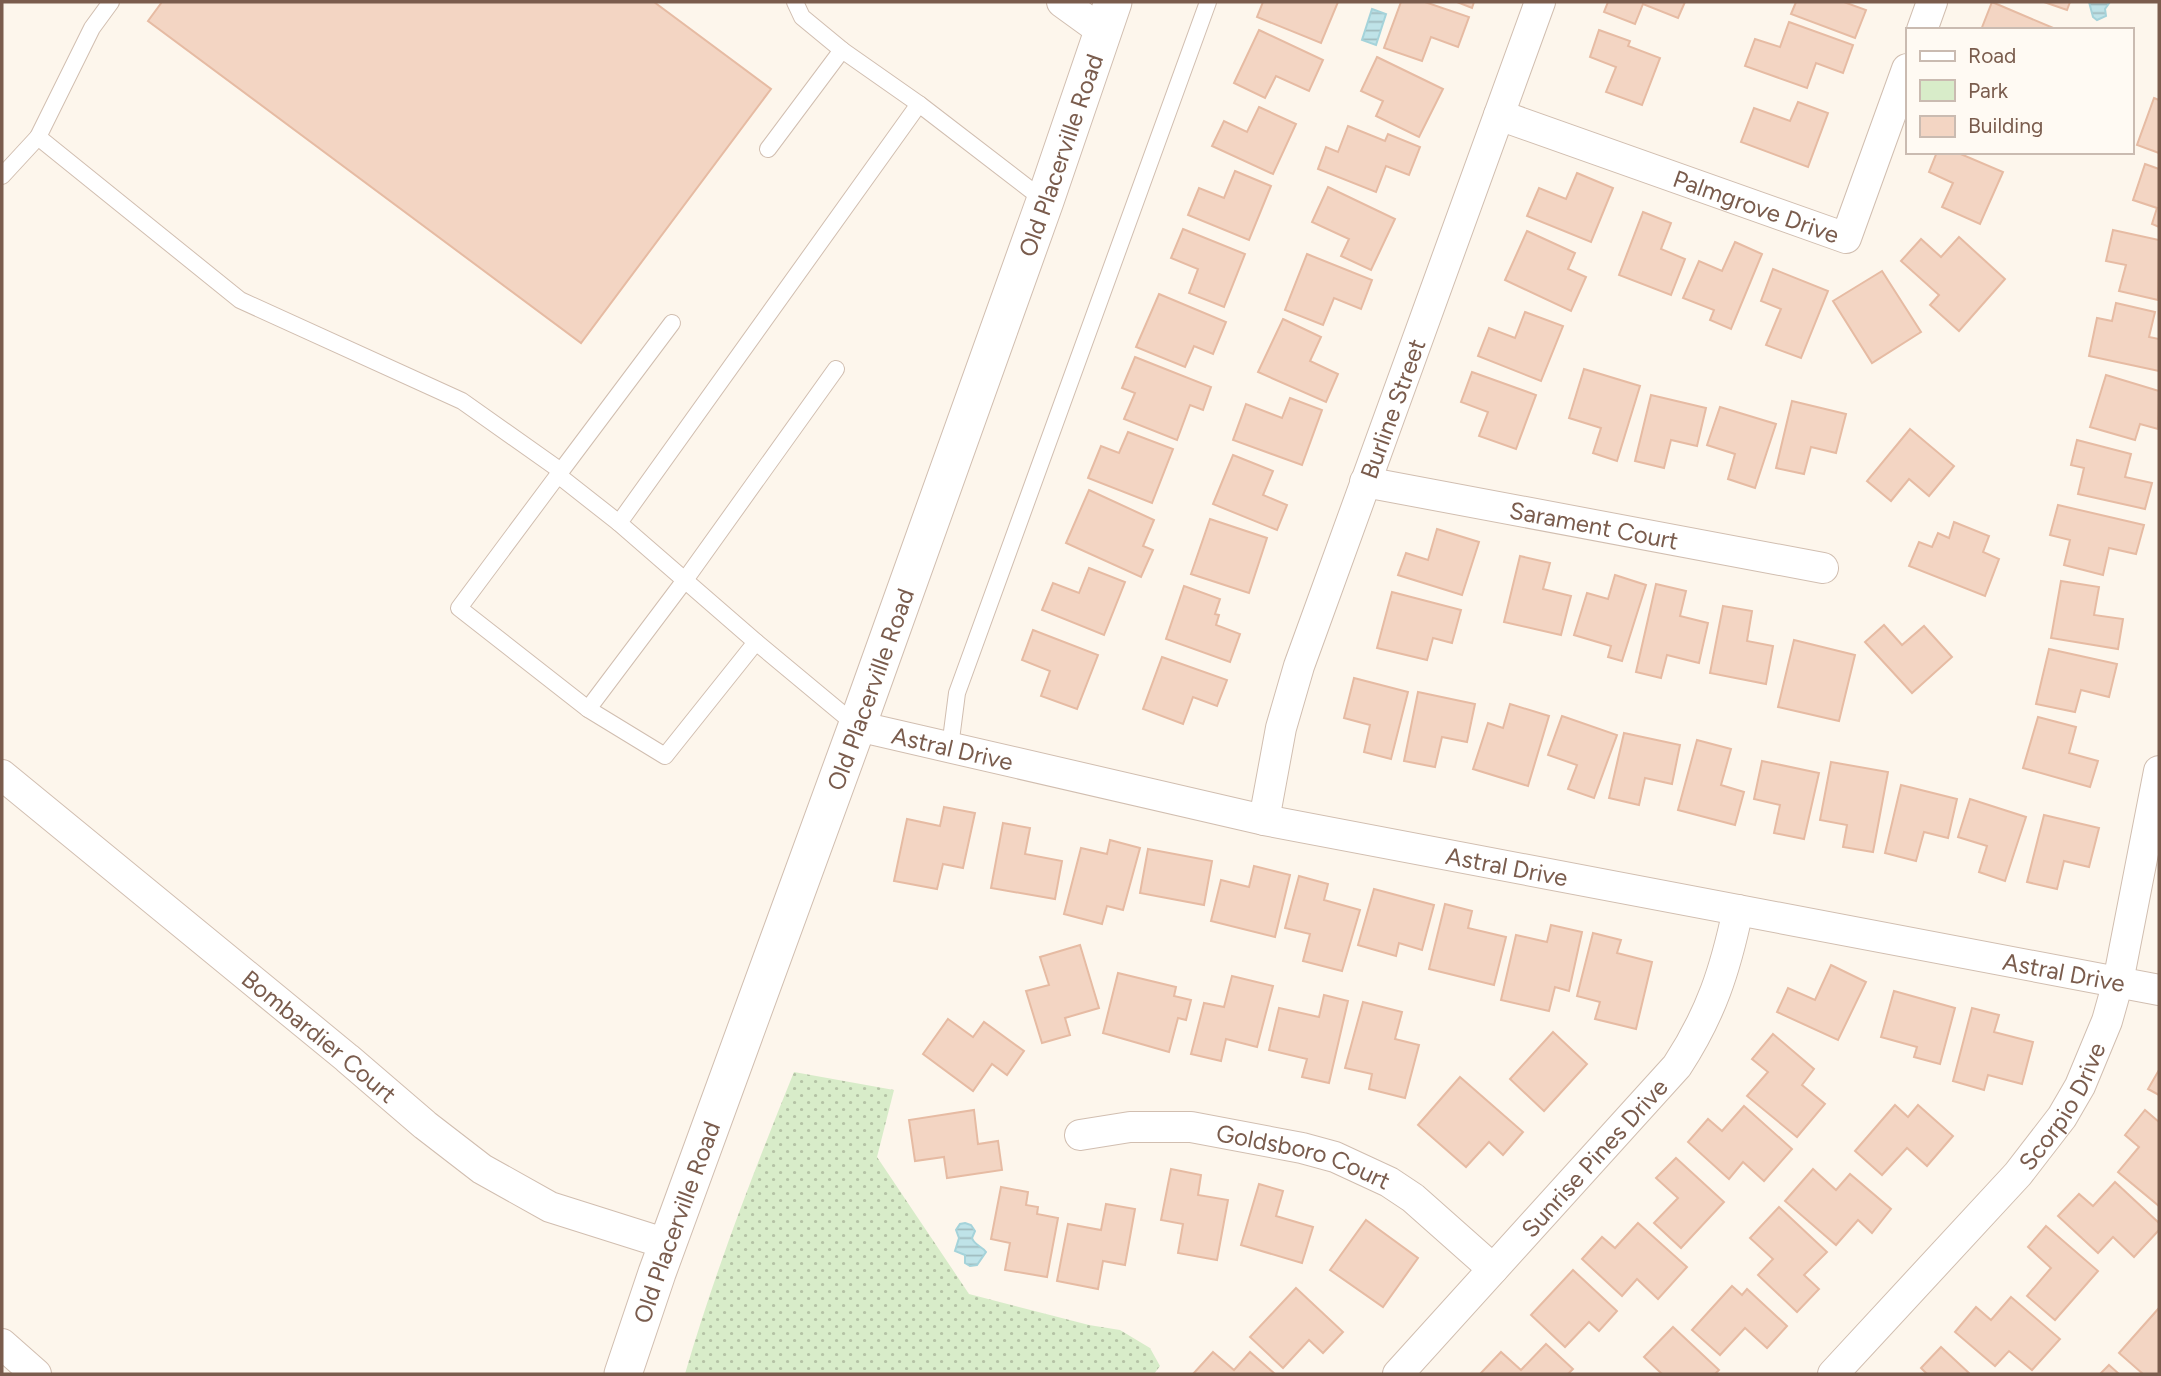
<svg xmlns="http://www.w3.org/2000/svg" width="2161" height="1376" font-family="Figtree,sans-serif">
<defs>
<pattern id="green-dots" width="8" height="8" patternUnits="userSpaceOnUse" patternTransform="scale(1.75)"><rect width="8" height="8" fill="#d8ecc9"/><path d="M2 2h.1M6 6h.1" fill="none" stroke="#b4c2a5" stroke-width="1.8" stroke-linecap="round"/></pattern>
<pattern id="water-rules" width="6" height="5" patternUnits="userSpaceOnUse" patternTransform="scale(1.75)"><rect width="6" height="5" fill="#bfe3e8"/><path d="M0 2.5h6" fill="none" stroke="#a0bbbe"/></pattern>
</defs>
<rect width="100%" height="100%" fill="#fdf6ec"/>
<path fill="url(#green-dots)" d="M794,1072L894,1090L877,1157L969,1294L1089,1325L1120,1330L1150,1348L1160,1366L1154,1374H685C715,1271 754,1171 794,1072Z"/>
<g fill="url(#water-rules)" stroke="#a5d3da" stroke-width="2">
<path d="M2089,2H2110L2105,9L2106,16L2097,20L2093,17Z"/>
<path d="M1372,9L1386,14L1376,45L1362,40Z"/>
<path d="M965,1223L971,1225L975,1231L972,1238C975,1246 982,1246 986,1252L977,1265L970,1266L965,1263V1255L955,1251L959,1238L956,1230L960,1224Z"/>
</g>
<g fill="#f3d5c3" stroke="#e6bba3" stroke-width="2">
<path d="M162,2H654L771,89L581,343L148,21Z"/>
<path d="M1263,2H1338L1321,43L1257,17Z"/>
<path d="M1401,2H1425L1469,17L1458,47L1431,37L1422,61L1384,48Z"/>
<path d="M1457,2H1474L1472,8Z"/>
<path d="M1608,2H1685L1678,18L1643,4L1635,24L1604,12Z"/>
<path d="M1796,2H1844L1866,10L1855,38L1791,14Z"/>
<path d="M1992,2L2058,30H1981Z"/>
<path d="M2044,2H2070L2067,10Z"/>
<path d="M1789,22L1853,45L1843,73L1816,63L1807,88L1745,66L1755,39L1780,47Z"/>
<path d="M1259,30L1323,60L1309,91L1276,76L1265,98L1234,83Z"/>
<path d="M1599,30L1630,41L1628,46L1660,58L1642,105L1606,92L1616,67L1590,57Z"/>
<path d="M1377,57L1443,89L1419,137L1376,116L1383,101L1361,91Z"/>
<path d="M2154,98L2159,100V153L2137,145Z"/>
<path d="M1798,102L1828,113L1808,167L1741,142L1754,108L1790,121Z"/>
<path d="M1259,107L1296,124L1273,174L1212,146L1224,121L1247,132Z"/>
<path d="M1348,126L1385,141L1388,134L1420,147L1409,175L1386,166L1376,192L1318,169L1326,147L1338,152Z"/>
<path d="M1937,152H1956L2003,172L1980,224L1942,207L1953,183L1929,172Z"/>
<path d="M2145,164L2159,169V227L2152,224L2157,208L2133,200Z"/>
<path d="M1235,171L1271,186L1249,240L1188,215L1199,188L1224,198Z"/>
<path d="M1577,173L1613,188L1591,242L1527,216L1539,188L1566,199Z"/>
<path d="M1328,187L1395,219L1371,270L1341,256L1349,239L1312,222Z"/>
<path d="M1643,212L1671,223L1661,249L1685,259L1671,295L1619,275Z"/>
<path d="M1183,229L1245,254L1224,307L1189,293L1198,269L1171,258Z"/>
<path d="M2113,230L2159,240L2158,300L2119,291L2126,265L2106,261Z"/>
<path d="M1527,231L1575,253L1568,269L1586,277L1571,311L1505,280Z"/>
<path d="M1959,237L2005,279L1959,331L1930,305L1939,295L1901,261L1921,239L1941,257Z"/>
<path d="M1735,242L1762,254L1731,329L1710,320L1714,310L1683,298L1699,261L1722,271Z"/>
<path d="M1307,254L1372,280L1361,309L1334,298L1323,325L1285,310Z"/>
<path d="M1773,269L1828,291L1801,358L1766,345L1781,309L1761,301Z"/>
<path d="M1882,271L1921,332L1872,363L1833,301Z"/>
<path d="M1159,294L1226,322L1213,354L1194,346L1185,367L1136,347Z"/>
<path d="M2116,303L2155,312L2149,337L2159,339V371L2089,356L2097,318L2112,321Z"/>
<path d="M1525,312L1563,326L1541,381L1478,356L1489,328L1515,338Z"/>
<path d="M1283,319L1321,337L1310,361L1338,374L1326,402L1258,372Z"/>
<path d="M1135,357L1211,387L1203,410L1190,405L1177,440L1124,419L1135,393L1122,388Z"/>
<path d="M1584,369L1640,386L1617,461L1593,453L1601,428L1569,418Z"/>
<path d="M1472,372L1536,395L1516,449L1479,436L1488,412L1461,402Z"/>
<path d="M2106,375L2159,391L2158,429L2140,424L2135,440L2090,427Z"/>
<path d="M1651,395L1706,408L1697,446L1671,440L1664,468L1635,461Z"/>
<path d="M1290,398L1322,410L1302,465L1233,440L1246,404L1282,418Z"/>
<path d="M1792,401L1846,414L1836,453L1811,447L1804,474L1776,468Z"/>
<path d="M1720,407L1776,424L1755,488L1728,479L1735,454L1707,445Z"/>
<path d="M1910,429L1954,466L1929,496L1909,479L1891,501L1867,481Z"/>
<path d="M1128,432L1173,449L1152,503L1088,478L1101,446L1119,453Z"/>
<path d="M2077,440L2131,454L2125,477L2152,483L2145,509L2078,494L2084,468L2071,465Z"/>
<path d="M1233,455L1273,471L1263,495L1287,505L1277,530L1213,504Z"/>
<path d="M1089,490L1154,520L1143,546L1153,550L1141,577L1066,543Z"/>
<path d="M2058,505L2144,525L2136,554L2109,548L2103,575L2064,565L2070,540L2050,535Z"/>
<path d="M1210,519L1267,538L1249,593L1191,574Z"/>
<path d="M1954,522L1989,536L1983,552L1999,559L1985,596L1909,566L1919,542L1932,547L1938,533L1949,538Z"/>
<path d="M1437,529L1479,542L1462,595L1398,575L1406,553L1428,560Z"/>
<path d="M1520,556L1550,563L1543,589L1571,596L1561,635L1504,622Z"/>
<path d="M1089,568L1125,582L1104,635L1042,610L1053,583L1079,593Z"/>
<path d="M1615,575L1646,585L1622,661L1608,657L1611,646L1574,635L1587,593L1608,599Z"/>
<path d="M2061,581L2099,587L2094,615L2123,619L2118,649L2051,638Z"/>
<path d="M1656,584L1686,591L1680,616L1708,623L1699,663L1667,655L1661,678L1636,672Z"/>
<path d="M1184,586L1220,599L1215,614L1219,615L1216,625L1240,634L1230,662L1166,639Z"/>
<path d="M1392,592L1461,610L1452,643L1433,638L1427,660L1377,648Z"/>
<path d="M1723,606L1752,611L1747,641L1773,646L1766,684L1710,673Z"/>
<path d="M1884,625L1902,645L1924,626L1952,657L1912,693L1865,642Z"/>
<path d="M1033,630L1098,655L1077,709L1041,696L1050,671L1022,660Z"/>
<path d="M1794,640L1855,655L1839,721L1778,707Z"/>
<path d="M2049,649L2117,664L2109,697L2081,690L2075,712L2036,704Z"/>
<path d="M1162,657L1227,680L1217,706L1193,697L1183,724L1143,709Z"/>
<path d="M1354,678L1408,692L1391,759L1364,752L1370,725L1344,718Z"/>
<path d="M1418,692L1475,704L1467,742L1442,737L1435,767L1404,761Z"/>
<path d="M1510,704L1549,716L1528,786L1473,769L1488,723L1503,728Z"/>
<path d="M1562,716L1617,735L1594,798L1568,789L1577,765L1548,755Z"/>
<path d="M2038,717L2076,727L2069,753L2098,761L2090,787L2023,768Z"/>
<path d="M1624,733L1680,745L1672,784L1645,778L1639,805L1609,798Z"/>
<path d="M1697,740L1731,749L1721,785L1744,792L1735,825L1678,810Z"/>
<path d="M1762,761L1819,773L1804,839L1774,833L1780,805L1754,799Z"/>
<path d="M1831,762L1888,772L1873,852L1843,847L1847,825L1820,820Z"/>
<path d="M1901,785L1957,799L1948,838L1924,832L1916,861L1885,853Z"/>
<path d="M1970,799L2026,817L2005,881L1979,872L1987,846L1958,837Z"/>
<path d="M944,807L975,813L963,868L943,864L937,889L894,881L907,819L940,826Z"/>
<path d="M2044,815L2099,828L2089,867L2064,861L2057,889L2027,882Z"/>
<path d="M1003,823L1030,828L1025,854L1062,861L1055,899L991,888Z"/>
<path d="M1110,840L1140,848L1123,910L1107,906L1102,924L1064,914L1081,848L1107,854Z"/>
<path d="M1148,849L1212,861L1204,905L1140,893Z"/>
<path d="M1254,866L1290,875L1275,937L1211,921L1221,880L1249,887Z"/>
<path d="M1299,876L1328,884L1324,900L1360,910L1342,971L1303,961L1310,934L1285,928Z"/>
<path d="M1374,889L1434,905L1422,950L1399,943L1396,956L1358,945Z"/>
<path d="M1445,904L1472,911L1468,928L1506,937L1494,985L1429,969Z"/>
<path d="M1551,925L1582,932L1569,991L1555,987L1549,1011L1501,1000L1516,935L1547,942Z"/>
<path d="M1593,933L1621,940L1617,953L1652,962L1636,1029L1595,1019L1600,1002L1577,996Z"/>
<path d="M1080,945L1099,1008L1065,1018L1070,1035L1042,1043L1026,991L1049,985L1040,957Z"/>
<path d="M1831,965L1866,982L1838,1040L1777,1012L1788,988L1815,1000Z"/>
<path d="M1118,973L1176,987L1174,996L1191,1000L1186,1020L1178,1018L1169,1052L1103,1033Z"/>
<path d="M1232,976L1273,986L1257,1047L1226,1039L1221,1061L1191,1054L1204,1003L1224,1007Z"/>
<path d="M1894,991L1955,1008L1940,1064L1914,1057L1917,1047L1881,1037Z"/>
<path d="M1324,995L1348,1001L1329,1083L1302,1077L1307,1059L1269,1050L1279,1008L1319,1017Z"/>
<path d="M1363,1002L1402,1012L1395,1039L1419,1045L1405,1098L1369,1089L1372,1074L1345,1068Z"/>
<path d="M1972,1008L1999,1015L1994,1032L2033,1042L2022,1084L1988,1075L1984,1090L1953,1081Z"/>
<path d="M948,1019L973,1037L984,1022L1024,1051L1007,1075L992,1064L973,1091L923,1054Z"/>
<path d="M1553,1032L1587,1064L1544,1111L1510,1079Z"/>
<path d="M1773,1034L1814,1069L1802,1085L1825,1104L1797,1137L1747,1096L1768,1072L1752,1059Z"/>
<path d="M2159,1070V1095L2148,1089Z"/>
<path d="M1460,1077L1523,1132L1503,1155L1489,1142L1466,1167L1418,1125Z"/>
<path d="M1895,1105L1908,1117L1918,1105L1953,1136L1927,1166L1907,1148L1882,1175L1855,1151Z"/>
<path d="M1744,1106L1792,1149L1764,1181L1743,1162L1729,1179L1688,1142L1708,1119L1722,1131Z"/>
<path d="M974,1110L978,1144L998,1141L1002,1170L947,1178L944,1157L915,1161L909,1120Z"/>
<path d="M2145,1110L2159,1122V1206L2118,1172L2139,1147L2125,1135Z"/>
<path d="M1676,1158L1724,1202L1681,1248L1654,1223L1678,1198L1656,1178Z"/>
<path d="M1171,1169L1201,1175L1198,1195L1228,1200L1217,1260L1178,1253L1183,1224L1161,1220Z"/>
<path d="M1813,1169L1836,1190L1850,1174L1891,1209L1872,1233L1858,1220L1836,1245L1785,1201Z"/>
<path d="M2115,1182L2159,1223V1230L2134,1257L2113,1237L2098,1253L2058,1216L2079,1194L2093,1206Z"/>
<path d="M1259,1184L1283,1191L1276,1216L1313,1227L1302,1263L1241,1245Z"/>
<path d="M1001,1187L1028,1192L1026,1205L1038,1207L1037,1214L1058,1218L1047,1277L1005,1270L1010,1243L991,1239Z"/>
<path d="M1106,1204L1135,1209L1125,1265L1103,1261L1098,1289L1057,1281L1068,1224L1101,1230Z"/>
<path d="M1779,1207L1827,1252L1804,1275L1819,1289L1797,1312L1758,1275L1773,1259L1750,1238Z"/>
<path d="M1366,1220L1418,1258L1383,1307L1330,1270Z"/>
<path d="M1638,1223L1687,1267L1658,1299L1637,1279L1622,1296L1582,1259L1602,1237L1615,1248Z"/>
<path d="M2046,1226L2098,1271L2055,1320L2027,1296L2051,1268L2028,1247Z"/>
<path d="M1573,1270L1617,1311L1599,1331L1589,1322L1565,1347L1531,1315Z"/>
<path d="M1732,1286L1742,1295L1747,1289L1787,1326L1767,1348L1745,1328L1720,1355L1692,1330Z"/>
<path d="M1296,1288L1343,1332L1323,1353L1309,1340L1283,1368L1250,1337Z"/>
<path d="M2011,1297L2060,1339L2032,1370L2009,1351L1995,1366L1955,1332L1976,1307L1991,1320Z"/>
<path d="M2159,1308V1374H2143L2119,1353Z"/>
<path d="M1673,1327L1719,1370L1715,1374H1662L1644,1357Z"/>
<path d="M1546,1344L1573,1369L1568,1374H1480L1501,1352L1521,1370Z"/>
<path d="M1941,1347L1970,1374H1927L1921,1368Z"/>
<path d="M1213,1352L1234,1370L1250,1352L1275,1374H1193Z"/>
<path d="M2109,1365L2119,1374H2100Z"/>
</g>
<g fill="none" stroke-linecap="round" stroke-linejoin="round">
<defs>
<g id="service">
<path d="M111,2L92,28L38,137L240,300L462,401L561,471"/>
<path d="M795,2L802,17L842,50"/>
<path d="M768,149L842,50L919,104"/>
<path d="M2,176L38,137"/>
<path d="M558,475L672,323"/>
<path d="M619,523L558,475L459,608L588,709L685,580L836,369"/>
<path d="M588,709L665,756L756,642"/>
<path d="M857,726L756,642L619,523L919,104L1045,201"/>
<path d="M950,747L957,693L1208,2"/>
</g>
<g id="minor">
<path d="M1062,2L1102,31"/>
<path d="M1922,30L1932,2"/>
<path id="s1" d="M1499,115L1846,238L1907,69"/>
<path id="s2" d="M1365,482L1823,568"/>
<path id="s3" d="M857,726L1264,820L2159,990"/>
<path id="s4" d="M2,775L347,1058L425,1125L482,1169L550,1207L667,1244"/>
<path id="s5" d="M1264,820L1281,728L1299,666L1540,2"/>
<path id="s6" d="M1080,1135L1130,1127H1191L1302,1148L1335,1157L1389,1182L1413,1198L1493,1269"/>
<path d="M2,1344L36,1374"/>
<path id="s7" d="M1398,1374L1677,1066C1711,1014 1725,971 1738,910"/>
<path id="s8" d="M1833,1374L2018,1174L2062,1117L2080,1086L2107,1021L2118,982L2159,771"/>
</g>
<g id="tertiary">
<path id="s9" d="M623,1374L657,1273L857,726L1045,201L1113,2"/>
</g>
</defs>
<use href="#service" stroke="#d1beb0" stroke-width="18"/>
<use href="#minor" stroke="#d1beb0" stroke-width="32"/>
<use href="#tertiary" stroke="#d1beb0" stroke-width="39"/>
<use href="#service" stroke="#fff" stroke-width="16"/>
<use href="#minor" stroke="#fff" stroke-width="30"/>
<use href="#tertiary" stroke="#fff" stroke-width="37"/>
</g>
<g text-anchor="middle" dominant-baseline="central" stroke-width="5" stroke-linejoin="round" paint-order="stroke">
<g font-size="24" fill="#7a5c4d" stroke="#fffaf3">
<text stroke="none"><textPath href="#s9" startOffset="1295">Old Placerville Road</textPath></text>
<text stroke="none"><textPath href="#s1" startOffset="273">Palmgrove Drive</textPath></text>
<text stroke="none"><textPath href="#s5" startOffset="432">Burline Street</textPath></text>
<text stroke="none"><textPath href="#s2" startOffset="233">Sarament Court</textPath></text>
<text stroke="none"><textPath href="#s9" startOffset="728">Old Placerville Road</textPath></text>
<text stroke="none"><textPath href="#s3" startOffset="98">Astral Drive</textPath></text>
<text stroke="none"><textPath href="#s3" startOffset="665">Astral Drive</textPath></text>
<text stroke="none"><textPath href="#s3" startOffset="1232">Astral Drive</textPath></text>
<text stroke="none"><textPath href="#s4" startOffset="411">Bombardier Court</textPath></text>
<text stroke="none"><textPath href="#s8" startOffset="354">Scorpio Drive</textPath></text>
<text stroke="none"><textPath href="#s7" startOffset="292">Sunrise Pines Drive</textPath></text>
<text stroke="none"><textPath href="#s6" startOffset="228">Goldsboro Court</textPath></text>
<text stroke="none"><textPath href="#s9" startOffset="161">Old Placerville Road</textPath></text>
</g>
</g>
<rect width="2161" height="1376" fill="none" stroke="#7a5c4d" stroke-width="7"/>
<rect x="1906" y="28" width="228" height="126" fill="#fffaf3" stroke="#cabbb1" stroke-width="2"/>
<rect x="1920" y="51" width="35" height="10" fill="#ffffff" stroke="#cabbb1" stroke-width="2"/>
<text x="1968" y="63" font-size="21" fill="#7a5c4d">Road</text>
<rect x="1920" y="80" width="35" height="21" fill="#d8ecc9" stroke="#cabbb1" stroke-width="2"/>
<text x="1968" y="98" font-size="21" fill="#7a5c4d">Park</text>
<rect x="1920" y="116" width="35" height="21" fill="#f3d5c3" stroke="#cabbb1" stroke-width="2"/>
<text x="1968" y="133" font-size="21" fill="#7a5c4d">Building</text>
</svg>
